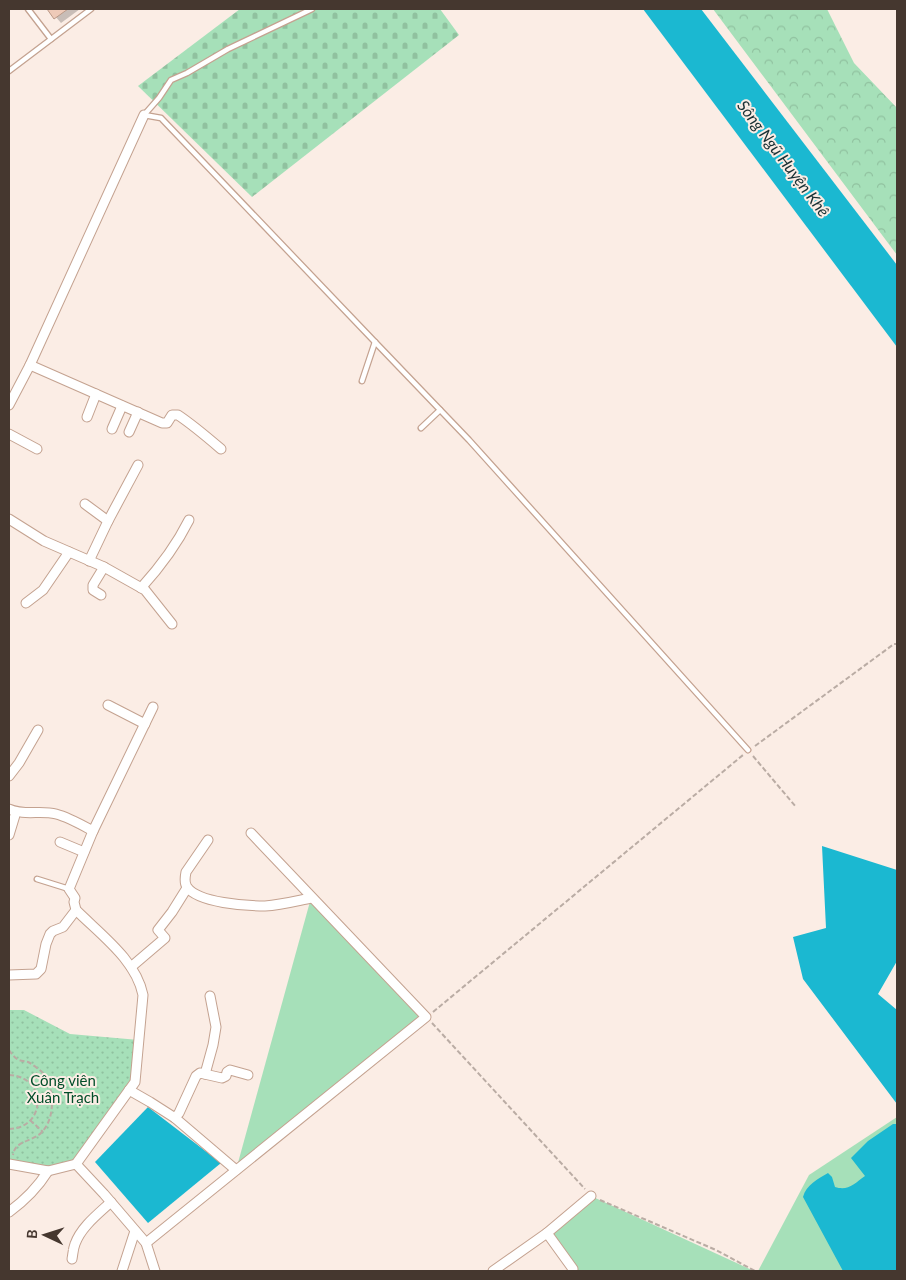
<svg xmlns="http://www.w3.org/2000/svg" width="906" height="1280" font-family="Lato,sans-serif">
<defs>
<pattern id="forest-crowns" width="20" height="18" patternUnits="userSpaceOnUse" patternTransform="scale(1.25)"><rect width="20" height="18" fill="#a6e0b9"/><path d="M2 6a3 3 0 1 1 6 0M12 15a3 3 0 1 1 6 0" fill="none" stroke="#90c19f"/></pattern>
<pattern id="cemetery-stones" width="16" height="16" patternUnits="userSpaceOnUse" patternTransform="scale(1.25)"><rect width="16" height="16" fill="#a6e0b9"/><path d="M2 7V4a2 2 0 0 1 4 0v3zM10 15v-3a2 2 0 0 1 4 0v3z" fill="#90c19f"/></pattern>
<pattern id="park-dots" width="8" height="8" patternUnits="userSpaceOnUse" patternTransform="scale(1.25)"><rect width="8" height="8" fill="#a6e0b9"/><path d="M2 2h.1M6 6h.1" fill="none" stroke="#90c19f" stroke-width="1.8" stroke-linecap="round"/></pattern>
</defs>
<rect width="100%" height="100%" fill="#fbede5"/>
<g fill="#a6e0b9">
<path d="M311,898L426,1017L236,1170Z"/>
<path d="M897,1117V1271H758L809,1175Z"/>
<path d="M591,1196L754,1271H579L547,1233Z"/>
</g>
<path fill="url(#forest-crowns)" d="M713,9H827L854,63L897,108V255Z"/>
<path fill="url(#cemetery-stones)" d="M240,9H440L459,35L252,197L138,86Z"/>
<path fill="url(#park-dots)" d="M9,1010H24L70,1034L139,1040L135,1082L76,1164L48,1171L9,1164Z"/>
<g fill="#1bb8d1">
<path d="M643,9H701L897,265V347Z"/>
<path d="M822,846L897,870V961L878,994L897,1010V1104L803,979L793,937L826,928Z"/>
<path d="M148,1107L221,1163L148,1223L95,1162Z"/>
<path d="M893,1124H897V1271H843L803,1197C806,1185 818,1179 828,1173L832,1177L835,1187C848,1191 854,1184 865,1176L851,1158L868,1141Z"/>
</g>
<path fill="#0003" d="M49,9H80L61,23Z"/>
<path fill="#eecab8" stroke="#bb9987" d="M47,9H68L54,19Z"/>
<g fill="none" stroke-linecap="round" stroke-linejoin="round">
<defs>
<g id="service">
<path d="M28,9L51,39"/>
<path d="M9,71L91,9"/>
<path d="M144,115L161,118L375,342L469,440L748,750"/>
<path d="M144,115L159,98L171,80L187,73L228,49L312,9"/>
<path d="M362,381L375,342"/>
<path d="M421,428L440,410"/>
<path d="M37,879L69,889"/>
</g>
<g id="minor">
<path d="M30,365L162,423H167L172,415H178C193,425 207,437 221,449"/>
<path d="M9,405L30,365L144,115"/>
<path d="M87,417L96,394"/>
<path d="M112,429L122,406"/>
<path d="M129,432L138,412"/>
<path d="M9,434L37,449"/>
<path d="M85,504L108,521"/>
<path d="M9,519L44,541L104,567L145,590L172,624"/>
<path d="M89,561L108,521L138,465"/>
<path d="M141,588C161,566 176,546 189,520"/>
<path d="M101,595L93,590V585L104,567"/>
<path d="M26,603L43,590L69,552"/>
<path d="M108,705L145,724"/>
<path d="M9,776L19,763L38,730"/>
<path d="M9,809C24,816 41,810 56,814C68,817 82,825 93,831"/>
<path d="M9,835L16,812"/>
<path d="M208,840L186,872C185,877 184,883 187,887C198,903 247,906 265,906C281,905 296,901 311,898"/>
<path d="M60,842L84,852"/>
<path d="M131,967L165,938L158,930L172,912L187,888"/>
<path d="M9,975L36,974L41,969L46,944L50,934L53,931L63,927L76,910"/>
<path d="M205,1074L213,1045L216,1027L210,996"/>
<path d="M129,1090L150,1102L175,1118L236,1170"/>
<path d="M175,1118L179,1113L196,1076L200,1073L222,1078L226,1076L227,1072L230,1070L248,1075"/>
<path d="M9,1164L48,1171L76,1164L104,1194L146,1243L155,1271"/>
<path d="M76,1164L135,1082L143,995C136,960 101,935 76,910L74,902L75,898L69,889L93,831L153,707"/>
<path d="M9,1212C24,1201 38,1187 48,1171"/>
<path d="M547,1233L573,1269"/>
<path d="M146,1243L426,1017L251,833"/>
<path d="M72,1259C73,1254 73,1249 75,1244C81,1227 98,1214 111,1202"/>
<path d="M122,1271L135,1231"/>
<path d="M493,1271L547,1233L591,1196"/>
</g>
</defs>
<use href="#service" stroke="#c4a290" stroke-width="7"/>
<use href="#minor" stroke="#c4a290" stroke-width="11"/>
<g stroke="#baaca4" stroke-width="2" stroke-dasharray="5 2.5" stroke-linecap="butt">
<path d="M755,746L894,644H897"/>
<path d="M753,756L796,807"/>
<path d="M433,1012L743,755"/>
<path d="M432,1023L585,1189"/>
<path d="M9,1050C11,1053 14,1057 17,1059C20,1061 24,1061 28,1062C32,1064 37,1068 41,1071C55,1086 56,1117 42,1132C33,1142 15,1140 13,1155"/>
<path d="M9,1075C47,1076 47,1128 9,1129"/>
<path d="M29,1082L39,1071"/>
<path d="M30,1120L43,1132"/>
<path d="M600,1200L716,1250L755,1271"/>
</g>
<use href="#service" stroke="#fff" stroke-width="4.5"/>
<use href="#minor" stroke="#fff" stroke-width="9"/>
</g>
<g text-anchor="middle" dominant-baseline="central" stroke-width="4" stroke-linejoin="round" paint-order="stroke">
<g font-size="15" fill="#014d29" stroke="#fbede5">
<text x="63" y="1080">Công viên<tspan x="63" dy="17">Xuân Trạch</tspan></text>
</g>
<g font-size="16" font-style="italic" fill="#193034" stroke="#fbede5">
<text transform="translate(784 158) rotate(53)">Sông Ngũ Huyện Khê</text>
</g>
</g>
<rect width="906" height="1280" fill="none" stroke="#45372f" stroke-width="20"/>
<g transform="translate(45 1235) rotate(274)" stroke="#fbede5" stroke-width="4" paint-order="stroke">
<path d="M0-4L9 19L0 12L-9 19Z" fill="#45372f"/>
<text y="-8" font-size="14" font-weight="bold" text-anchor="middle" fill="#45372f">B</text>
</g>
</svg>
